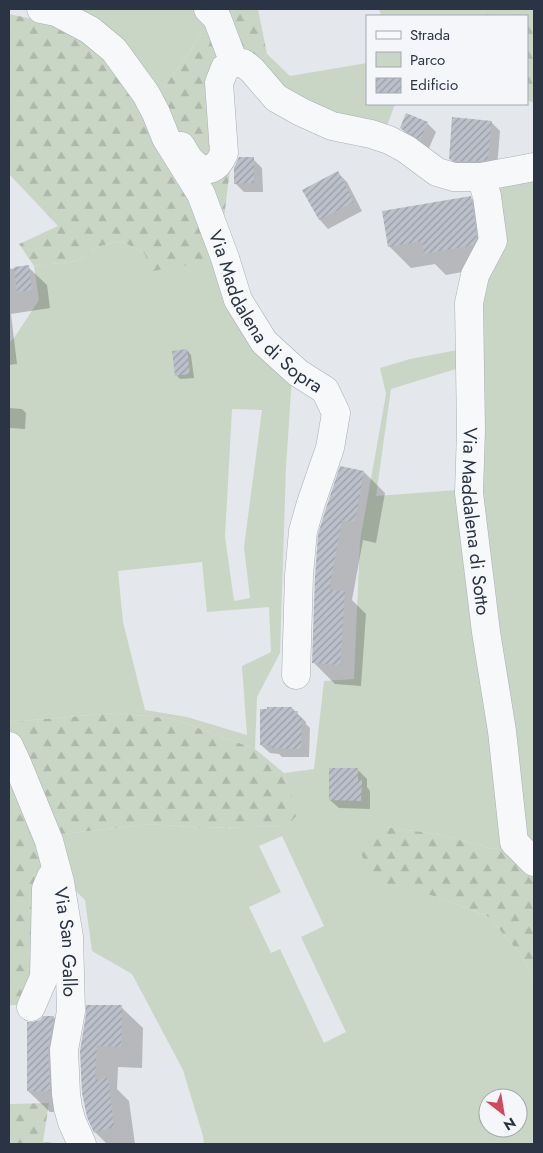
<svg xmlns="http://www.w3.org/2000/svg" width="543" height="1153" font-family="Jost,sans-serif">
<defs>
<pattern id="forest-firs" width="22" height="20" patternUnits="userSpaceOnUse" patternTransform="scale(1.25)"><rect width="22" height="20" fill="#c9d6c5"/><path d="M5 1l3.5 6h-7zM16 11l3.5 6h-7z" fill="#adb8ab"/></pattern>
<pattern id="building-hatch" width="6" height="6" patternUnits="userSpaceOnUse" patternTransform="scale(1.25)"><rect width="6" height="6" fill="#bbc0ca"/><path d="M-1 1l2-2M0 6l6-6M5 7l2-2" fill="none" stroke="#989da6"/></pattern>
</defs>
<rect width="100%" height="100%" fill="#e4e7ec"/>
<g fill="#c9d6c5" fill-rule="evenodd">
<path d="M68,9H199L210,23L160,93Z"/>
<path d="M379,9H482L483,16H381Z"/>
<path d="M267,54L290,76L367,63V104H395L384,134L289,99L258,64Z"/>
<path d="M534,176V850H511L489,848L442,835L387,827L438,897L489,917L521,955L534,982V1144H204L203,1136L183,1070L132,974L92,951L85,900L74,889L62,834L150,824L203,828L287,826L297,814L284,773L314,769L324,681L354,679L360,541L386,394L380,368L410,359L463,349L482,563L477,293L492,182ZM459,368L457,490L376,496L391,389ZM282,836L324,926L301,937L346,1032L324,1043L280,949L271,953L249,907L281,892L259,846ZM488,1098H518V1128H488Z"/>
<path d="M121,241L144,253L219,260L292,377L286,467L280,653L257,697L255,749L174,719L116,713L9,722V343L14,338L39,300L34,266L77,261L96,247ZM232,409L262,410L244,547L250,598L234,601L225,537ZM202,562L207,612L269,607L271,652L242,666L247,735L187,717L145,710L123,622L118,571Z"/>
</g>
<g fill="url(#forest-firs)">
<path d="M199,9H258L267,54L248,75L232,72L233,149L228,185L219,260L153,271L144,253L121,241L96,247L77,261L34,266L19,244L58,226L9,174V14L51,23L85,37L160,93L210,23Z"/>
<path d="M482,9H534V103L527,100V16H483Z"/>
<path d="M116,713L174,719L255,749L284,773L298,814L287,826L203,828L150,824L62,834L9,735V722Z"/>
<path d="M9,763L49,863L31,978L20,1005H9Z"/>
<path d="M387,827L442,835L489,848L511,850H534V982L521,955L489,917L438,897L373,880L355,840Z"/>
<path d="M9,1072L10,1104L49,1103L43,1142L71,1144H9Z"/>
</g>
<g fill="#0003">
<path d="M491,122L500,131L497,168H459L450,159Z"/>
<path d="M427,123L436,132L429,148L410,137L401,128Z"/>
<path d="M253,159L262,168L263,192H244L235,183Z"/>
<path d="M338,173L347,182L362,211L328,229L320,220L304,190Z"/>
<path d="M470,197L492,218L495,266L446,275L435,264L411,268L389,246Z"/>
<path d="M28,267L47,285L50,308L11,314L17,364L9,365V269Z"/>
<path d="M187,350L191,355L194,378L180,379L176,375Z"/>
<path d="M9,408L22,409L26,413L25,429L10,428L9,426Z"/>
<path d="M364,472L385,493L376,543L363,540L352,600L366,614L361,686L335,684L313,662L316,576Z"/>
<path d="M292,708L306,722V724L310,728L309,757H282L279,754L270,753L261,745Z"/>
<path d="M358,770L367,779V787L370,791V809L339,808L330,800Z"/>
<path d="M121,1007L143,1028L142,1068L118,1067L117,1089L129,1101L135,1144H107L95,1132L81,1051Z"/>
<path d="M54,1017L75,1039L71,1112H50L28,1091Z"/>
</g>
<g fill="url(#building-hatch)">
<path d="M406,113L428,122L420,140L400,128Z"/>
<path d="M452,117L492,121L488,160L480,161H456L449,159Z"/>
<path d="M239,157H254V183L234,184V168Z"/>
<path d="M338,171L354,202L319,220L302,190Z"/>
<path d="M471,196L477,238L473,245L424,254L422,241L388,247L382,211Z"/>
<path d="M29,265L32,290L17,292L14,267Z"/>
<path d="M187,349L190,374L175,376L172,351Z"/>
<path d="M340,466L364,471L355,522L342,520L329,590L345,591L340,665L312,663L315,576L318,534L326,508Z"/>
<path d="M267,707H292V711H298L297,718H302L301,749L271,748L272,745H260V709H267Z"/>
<path d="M329,768H358V780H362L361,801L329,800Z"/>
<path d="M86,1005H122L121,1047L97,1046L95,1080L108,1078L114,1127L94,1133L87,1117L82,1093L80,1051L86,1014Z"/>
<path d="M43,1016H54L48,1050L50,1091H27V1022H33L40,1020Z"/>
</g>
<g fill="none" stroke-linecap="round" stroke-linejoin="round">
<defs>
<g id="minor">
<path id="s1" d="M41,9L56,12L90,30L114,50L146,94L156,113L166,138L201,194L225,258L238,300L264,342L298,373L325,390L336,413L330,448L311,503L303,531L299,575L296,675"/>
<path d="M208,9L217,18L234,63"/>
<path d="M181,146C185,152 188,159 193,163C206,176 218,168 224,153L219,83L225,68L234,63H243L252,70L276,98L301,112L332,126L371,134L389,140L406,149L437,172L454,177H481L534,167"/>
<path id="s2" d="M481,177L487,196L493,241L475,275L469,303L471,430L469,493L486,632L502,731L514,842L534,862"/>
<path id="s3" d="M9,746L17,763L49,841L60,882L69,937L71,1011L64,1050L66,1094L68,1108L72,1122L82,1144"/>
<path d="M31,1007L44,977L46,889L51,877"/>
</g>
</defs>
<use href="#minor" stroke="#a9aeb7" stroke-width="29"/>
<use href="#minor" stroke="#f7f8fa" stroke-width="28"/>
</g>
<g text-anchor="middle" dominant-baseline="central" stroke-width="5" stroke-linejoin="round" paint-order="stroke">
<g font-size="19" fill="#2b3445" stroke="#f4f6f9">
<text stroke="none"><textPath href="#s1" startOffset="391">Via Maddalena di Sopra</textPath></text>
<text stroke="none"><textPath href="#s2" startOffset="351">Via Maddalena di Sotto</textPath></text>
<text stroke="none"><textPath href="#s3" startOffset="206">Via San Gallo</textPath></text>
</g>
</g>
<rect width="543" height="1153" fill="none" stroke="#2b3445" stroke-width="20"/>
<rect x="366" y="15" width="162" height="90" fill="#f4f6f9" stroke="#a4a8b1"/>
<rect x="376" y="31" width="25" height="8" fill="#f7f8fa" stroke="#a4a8b1"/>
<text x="410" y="40" font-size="15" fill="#2b3445">Strada</text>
<rect x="376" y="52" width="25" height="15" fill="#c9d6c5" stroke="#a4a8b1"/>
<text x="410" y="65" font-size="15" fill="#2b3445">Parco</text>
<rect x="376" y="78" width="25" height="15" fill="url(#building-hatch)" stroke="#a4a8b1"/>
<text x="410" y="90" font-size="15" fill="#2b3445">Edificio</text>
<g transform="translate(503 1113) rotate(149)"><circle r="24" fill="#f4f6f9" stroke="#a4a8b1"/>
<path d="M0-4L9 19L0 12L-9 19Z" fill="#d1495b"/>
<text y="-8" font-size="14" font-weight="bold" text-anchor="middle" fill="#2b3445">N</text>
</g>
</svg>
